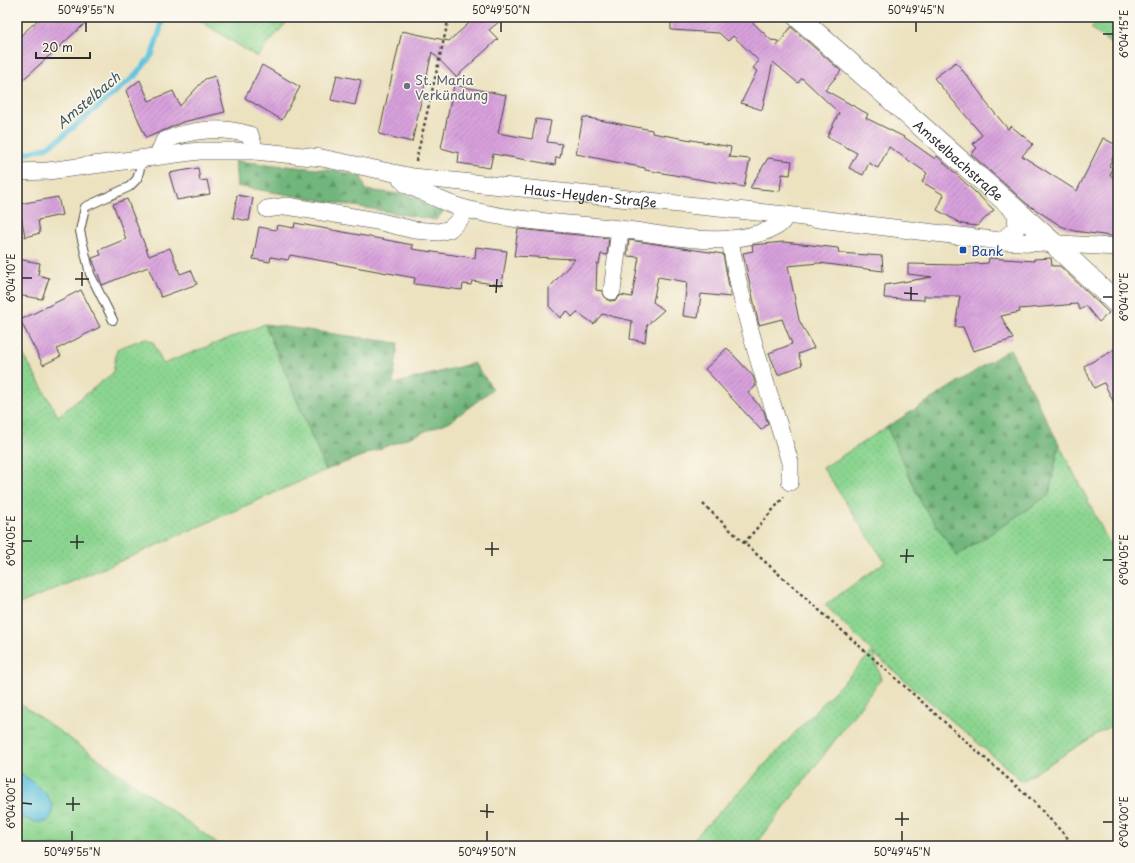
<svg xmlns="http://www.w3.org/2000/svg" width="1135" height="863" font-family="'Playpen Sans',sans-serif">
<defs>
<pattern id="grass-dots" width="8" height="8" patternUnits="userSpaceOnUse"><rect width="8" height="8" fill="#8cd591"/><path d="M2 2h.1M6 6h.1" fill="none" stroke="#79b77d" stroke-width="1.8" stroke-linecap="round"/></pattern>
<pattern id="forest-firs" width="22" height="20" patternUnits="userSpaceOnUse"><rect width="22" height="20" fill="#71b67b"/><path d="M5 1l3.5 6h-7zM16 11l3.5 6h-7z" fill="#5d9465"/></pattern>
<pattern id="park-tufts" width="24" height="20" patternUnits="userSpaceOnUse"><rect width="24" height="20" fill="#8cd591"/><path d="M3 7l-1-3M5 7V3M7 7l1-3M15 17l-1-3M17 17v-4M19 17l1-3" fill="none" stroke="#79b77d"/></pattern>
<pattern id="building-hatch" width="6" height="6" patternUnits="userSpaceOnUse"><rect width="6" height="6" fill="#d8a1dc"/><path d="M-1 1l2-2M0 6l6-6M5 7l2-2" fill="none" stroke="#af83b3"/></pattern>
</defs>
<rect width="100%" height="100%" fill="#fbf7ec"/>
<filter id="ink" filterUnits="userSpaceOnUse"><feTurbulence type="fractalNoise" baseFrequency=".025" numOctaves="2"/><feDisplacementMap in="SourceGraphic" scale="8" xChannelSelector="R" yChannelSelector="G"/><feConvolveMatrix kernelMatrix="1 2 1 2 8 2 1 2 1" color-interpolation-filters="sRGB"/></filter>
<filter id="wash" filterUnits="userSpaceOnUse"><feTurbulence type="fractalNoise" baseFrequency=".012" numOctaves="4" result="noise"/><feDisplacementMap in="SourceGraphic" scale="16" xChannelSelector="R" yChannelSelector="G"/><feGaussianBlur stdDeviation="0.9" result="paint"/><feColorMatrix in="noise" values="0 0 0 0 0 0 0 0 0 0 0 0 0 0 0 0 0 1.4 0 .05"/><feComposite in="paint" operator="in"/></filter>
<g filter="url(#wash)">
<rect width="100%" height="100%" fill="#ece2c0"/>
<g fill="url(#grass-dots)" stroke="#5c805e">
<path d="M194,17H291L257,57Z"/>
<path d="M1101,17H1118V50L1091,28Z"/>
<path d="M265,324L326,470L137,554L17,605V343L58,416L113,373L117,349L145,338L153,342L163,364Z"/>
<path d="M887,427L923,506L1049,495L1059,444L1118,560V721L1022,781L873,653L881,679L755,846H687L872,652L825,605L885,562L823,468Z"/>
</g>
<g fill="url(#forest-firs)" stroke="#4e7053">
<path d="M235,161L337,171L361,176L366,190L407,195L446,208L436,220L237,186Z"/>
<path d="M265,324L398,343L393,384L474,363L493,389L451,421L326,470Z"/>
<path d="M1010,349L1059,444L1049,495L957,556L923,506L887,427Z"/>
</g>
<path fill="url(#park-tufts)" stroke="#5c805e" d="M17,701L221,846H17Z"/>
<path fill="#61c4df" stroke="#467885" d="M17,771C32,782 66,801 47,822H34L17,816Z"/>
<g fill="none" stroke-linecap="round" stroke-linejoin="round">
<path stroke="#61c4df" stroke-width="5.5" d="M17,156L45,148L58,140L135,76L152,55L160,30L162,17"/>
</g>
<g id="blocks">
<g fill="url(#building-hatch)">
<path d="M41,17H92L17,85V39Z"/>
<path d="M476,17H505L489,30L498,39L456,77L432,52L412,142L379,134L402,31L449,41Z"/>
<path d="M671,17H747L772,41V40L778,41L777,46L791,27L841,71L825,90L868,114L866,118L904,137L935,159L937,156L994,210L977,226L962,224L937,210L944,195L922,182L927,173L889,147L878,168L869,163L863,175L849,168L857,153L827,137L839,113L802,78L798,83L773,62L762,110L741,103L757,71L753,68L759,61L733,36L728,41L719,33L671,30Z"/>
<path d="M956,62L984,98L983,99L1008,129L1011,126L1033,144L1022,156L1077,191L1103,138L1118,146L1109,166L1113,168L1110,176L1118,177V237L1074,231L1061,226L1027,204L971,154L977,148L973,144L982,135L934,78Z"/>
<path d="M262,65L300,87L282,120L245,98Z"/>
<path d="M337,75L361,80L355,105L331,100Z"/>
<path d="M215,76L225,112L183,122L146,138L126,91L140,80L149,101L173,91L180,106L205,79Z"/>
<path d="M454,85L506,95L498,133L532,139L536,119L551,121L547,142L562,144L560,158L556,157L555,165L493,154L490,168L458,163L459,153L441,148Z"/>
<path d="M583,117L652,130V133L731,147L729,157L750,159L744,187L645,170V168L576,154Z"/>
<path d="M768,158L792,161L790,175L782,174L780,191L750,188Z"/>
<path d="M198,168L200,181L207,180L210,194L177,200L169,173Z"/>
<path d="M237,195L253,198L249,221L233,218Z"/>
<path d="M58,197L62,215L38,220L40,233L25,237L19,204Z"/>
<path d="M127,199L149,256L170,248L180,274L191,270L197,284L161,297L148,267L102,285L92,258L101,255L99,250L126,239L113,204Z"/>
<path d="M295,223L413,245L412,249L475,258L476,247L507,251L502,285L472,281L471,285L463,284L462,290L414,284L415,278L290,255L288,260L271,257L270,262L253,259L259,227L276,230L277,225L294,228Z"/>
<path d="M518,229L609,238L607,255L601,254L599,264L597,263L596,290L602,291L606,299L610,301L616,300L621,295L632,297L639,257L627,256L629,240L723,254L731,297L701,294L698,318L683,316L687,282L658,277L653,302L664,310L647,325L645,342L630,339L632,321L602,314L594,324L577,312L572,317L567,311L560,318L549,306V288L575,259L514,256Z"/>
<path d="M784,242L838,248L839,253L882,256L883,271L819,263L788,266L799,320L814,348L798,354L802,365L778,375L769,353L792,344L782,319L759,325L743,253L753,251L752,245Z"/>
<path d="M989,258L1034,261V259L1051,258L1052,266H1060L1109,313L1099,322L1086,306L1080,310L1077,304L1019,309L1020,312L1001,316L1013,339L973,351L963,327H955L960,296H924V300L884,298L885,285L932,277L908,274V264L958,265L988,263Z"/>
<path d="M17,259L40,263L38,275L49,278L42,299L17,295Z"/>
<path d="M81,290L100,327L57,349L61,356L43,365L20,320Z"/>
<path d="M727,348L753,376L756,386L748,393L764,411L768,424L761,430L705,369Z"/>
<path d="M1118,348V411L1104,383L1094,388L1084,366Z"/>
</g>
</g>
</g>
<g filter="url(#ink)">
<use href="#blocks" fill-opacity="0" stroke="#484641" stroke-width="1"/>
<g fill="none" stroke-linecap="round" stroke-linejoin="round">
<defs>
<path id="service" d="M113,320L90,274L80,231L85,207L129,187L137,179L143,158"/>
<g id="minor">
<path d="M158,155L164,141C190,129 223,126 250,135L255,151"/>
<path id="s1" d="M17,172L48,171L199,151H255L322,158L413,177L786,215L1001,241L1118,247"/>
<path d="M401,179L407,185C426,193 446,204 466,209C516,222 568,223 619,229C666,234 714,248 760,233C772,229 781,227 786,215"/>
<path d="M267,209L287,206L377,221L414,230L439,232L450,229L461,218L465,209"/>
<path d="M730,239C742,315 768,389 790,462V482"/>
<path d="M1001,241L1016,229L1017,211"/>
<path d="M612,291L620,229"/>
</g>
<g id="tertiary">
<path id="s2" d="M798,17L1053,243L1118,304"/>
</g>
</defs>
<use href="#service" stroke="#484641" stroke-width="10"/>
<use href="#minor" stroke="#484641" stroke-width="18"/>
<use href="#tertiary" stroke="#484641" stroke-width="22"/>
<g stroke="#484641" stroke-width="2.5" stroke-dasharray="3 3" stroke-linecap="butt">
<path d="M416,161L449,17"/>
<path d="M703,504L744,543L1033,801L1075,846"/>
<path d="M744,543L784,497"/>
</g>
<use href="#service" stroke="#fff" stroke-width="8"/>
<use href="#minor" stroke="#fff" stroke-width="17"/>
<use href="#tertiary" stroke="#fff" stroke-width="21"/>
</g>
</g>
<path fill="none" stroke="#2b2b2b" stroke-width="1.5" d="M86,32V22M501,32V22M916,32V22M1103,34H1113M22,278H32M75,279H89M82,286V272M489,286H503M496,293L497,279M904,293L918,294M1103,297H1113M911,300V287M22,541H32M70,542H84M77,549V535M485,549H499M492,556V542M900,556H914M1103,560H1113M906,563L907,549M22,803L32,804M66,804H80M73,811V797M480,811L494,812M487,818V804M895,819H909M1103,822H1113M902,826V812M72,841V831M487,841V831M902,841V831"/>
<circle fill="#6b7280" stroke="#fbf7ec" stroke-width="1.5" cx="407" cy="86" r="4"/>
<rect fill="#1a4fb4" stroke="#fbf7ec" stroke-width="1.5" x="959" y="246" width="8" height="8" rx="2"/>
<g text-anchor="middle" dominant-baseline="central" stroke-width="3" stroke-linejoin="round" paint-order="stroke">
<g font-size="13" fill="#5b616d" stroke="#fbf7ec" text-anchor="start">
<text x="415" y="79">St. Maria<tspan x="415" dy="15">Verkündung</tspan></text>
</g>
<g font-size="13" fill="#2b2b2b" stroke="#fbf7ec">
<text stroke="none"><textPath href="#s2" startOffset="215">Amstelbachstraße</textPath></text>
<text stroke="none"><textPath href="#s1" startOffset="578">Haus-Heyden-Straße</textPath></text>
</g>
<g font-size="13" fill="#164399" stroke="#fbf7ec" text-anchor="start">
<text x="971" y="250">Bank</text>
</g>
<g font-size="14" font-style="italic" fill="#3b5961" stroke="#fbf7ec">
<text transform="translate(88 100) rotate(-40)">Amstelbach</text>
</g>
</g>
<rect width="1135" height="863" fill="none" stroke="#fbf7ec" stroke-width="44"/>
<path d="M36 52v6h54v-6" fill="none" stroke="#2b2b2b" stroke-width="2"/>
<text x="42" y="52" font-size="12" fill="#2b2b2b" stroke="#fbf7ec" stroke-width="3" paint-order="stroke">20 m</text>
<rect x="22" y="22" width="1091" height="819" fill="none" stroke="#2b2b2b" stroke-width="1.5"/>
<g font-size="10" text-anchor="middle" fill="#2b2b2b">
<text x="86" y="14">50°49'55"N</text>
<text x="501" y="14">50°49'50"N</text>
<text x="916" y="14">50°49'45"N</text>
<text transform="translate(1124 34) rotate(-90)" y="4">6°04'15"E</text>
<text transform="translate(11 278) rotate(-90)" y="4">6°04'10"E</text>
<text transform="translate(1124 297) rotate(-90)" y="4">6°04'10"E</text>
<text transform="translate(11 541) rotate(-90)" y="4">6°04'05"E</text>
<text transform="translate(1124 560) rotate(-90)" y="4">6°04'05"E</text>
<text transform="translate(11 803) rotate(-90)" y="4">6°04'00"E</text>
<text transform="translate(1124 822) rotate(-90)" y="4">6°04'00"E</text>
<text x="72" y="856">50°49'55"N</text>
<text x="487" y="856">50°49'50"N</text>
<text x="902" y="856">50°49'45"N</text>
</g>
</svg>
